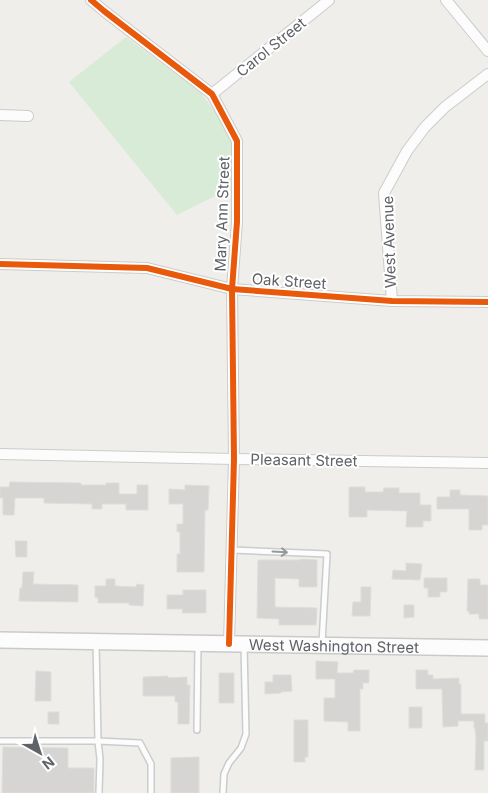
<svg xmlns="http://www.w3.org/2000/svg" width="488" height="793" font-family="Inter,sans-serif">
<rect width="100%" height="100%" fill="#efeeea"/>
<path fill="#d8ebd6" d="M126,37L200,92L216,113L231,141V188L177,215L69,82Z"/>
<g fill="#d6d5d3" stroke="#deddd9">
<path d="M10,482L81,483V485H106V483H119V494H137V485H148V510H126V504H102V509H92V504L44,503V498H15L14,515H3V498H0V487H9Z"/>
<path d="M185,485L209,486L208,510H205L204,572H177V554H180V532H177V524H183V504H169V489L185,490Z"/>
<path d="M349,487H365V492H383L384,488H399V493H420V505H431V521H423V527H406L407,511L367,510V517H349Z"/>
<path d="M450,490H460V495L488,496V525H482V530H469V509H437V497H450Z"/>
<path d="M15,541H27V557H16Z"/>
<path d="M300,559L317,560V587H299V579L275,578V607L317,608L316,625H279V619L257,618L258,560H300Z"/>
<path d="M406,563L422,564L420,580L392,579L393,570L406,571Z"/>
<path d="M23,572H34L33,584L78,585V602L19,601L20,588H22Z"/>
<path d="M424,578H447V592H440V597H428V588H424Z"/>
<path d="M106,579H115V586L136,587L137,584L144,585L143,606L129,605V603H98V598L95,597V586H106Z"/>
<path d="M468,579H480V585H488V619H479V614H469V611H467Z"/>
<path d="M361,587H371L370,616H352L353,602H361Z"/>
<path d="M183,590H206V613H182L183,609H167V595H183Z"/>
<path d="M404,605H414V617L404,618Z"/>
<path d="M316,661L338,662L337,673H353L354,670H369V683H363V689H360V731H348V722L324,721V698H335V679H316Z"/>
<path d="M416,670H428V675H433V679L459,678V684H461V714H485V723H488V741H484V770H475L476,740L475,728H474V721H458V726L443,727L442,689H416Z"/>
<path d="M36,671L51,672V701H35Z"/>
<rect x="219" y="673" width="15" height="30"/>
<path d="M273,675H291L292,691L281,692V693L265,694V682H273Z"/>
<path d="M168,676V678L187,677V685H190L189,724H178V702H175V696H143V677Z"/>
<rect x="409" y="707" width="13" height="21"/>
<rect x="48" y="712" width="11" height="12"/>
<path d="M294,720H308V757H305V762H294Z"/>
<path d="M3,747L68,748V768H94V793H2Z"/>
<path d="M199,757V793H171V758Z"/>
</g>
<g fill="none" stroke-linecap="round" stroke-linejoin="round">
<defs>
<g id="service">
<path d="M232,550L327,554L322,643"/>
<path d="M96,642L98,741L140,743L151,764V793"/>
<path d="M197,730L198,644"/>
<path d="M0,741H98L100,759L99,793"/>
<path d="M223,793L224,774L229,763L241,748L246,734L244,645"/>
</g>
<g id="minor">
<path d="M91,0L104,11L212,94L237,141V222L232,289L234,459L229,644"/>
<path d="M446,0L488,51"/>
<path d="M212,94L329,0"/>
<path d="M0,115L28,116"/>
<path d="M0,264L147,268L232,289L392,301L488,302"/>
<path d="M392,301L384,193L407,151L425,127L445,107L488,74"/>
<path d="M0,454L234,459L488,463"/>
</g>
<g id="secondary">
<path id="s1" d="M0,640L488,648"/>
</g>
</defs>
<use href="#service" stroke="#cbcccc" stroke-width="8"/>
<use href="#minor" stroke="#cbcccc" stroke-width="12"/>
<use href="#secondary" stroke="#cacacb" stroke-width="18"/>
<use href="#service" stroke="#fdfcfc" stroke-width="5"/>
<use href="#minor" stroke="#fdfcfc" stroke-width="10"/>
<use href="#secondary" stroke="#fdfcfc" stroke-width="15"/>
<defs>
<g id="cycleway">
<path d="M91,0L104,11L212,94L237,141V222L232,289L234,459L229,644"/>
<path d="M0,264L147,268L232,289L392,301L488,302"/>
</g>
</defs>
<use href="#cycleway" stroke="#fff" stroke-width="9"/>
<use href="#cycleway" stroke="#e8590c" stroke-width="6"/>
</g>
<defs><path id="oneway-shaft" d="M-6 0H5M1.5-3L5.5 0L1.5 3" fill="none" stroke-width="1.6" stroke-linecap="round" stroke-linejoin="round" transform="scale(1.25)"/></defs>
<use stroke="#96999c" href="#oneway-shaft" transform="translate(280 552) rotate(3)"/>
<g text-anchor="middle" dominant-baseline="central" stroke-width="4" stroke-linejoin="round" paint-order="stroke">
<g font-size="15" fill="#5f6368" stroke="#fff">
<text transform="translate(271 47) rotate(-39)">Carol Street</text>
<text transform="translate(222 214) rotate(-88)">Mary Ann Street</text>
<text transform="translate(389 242) rotate(-92)">West Avenue</text>
<text transform="translate(289 281) rotate(4)">Oak Street</text>
<text transform="translate(304 460) rotate(1)">Pleasant Street</text>
<text stroke="none"><textPath href="#s1" startOffset="334">West Washington Street</textPath></text>
</g>
</g>
<g transform="translate(40 753) rotate(141)" stroke="#ffffff" stroke-width="4" paint-order="stroke">
<path d="M0-4L9 19L0 12L-9 19Z" fill="#5f6368"/>
<text y="-8" font-size="14" font-weight="bold" text-anchor="middle" fill="#5f6368">N</text>
</g>
</svg>
